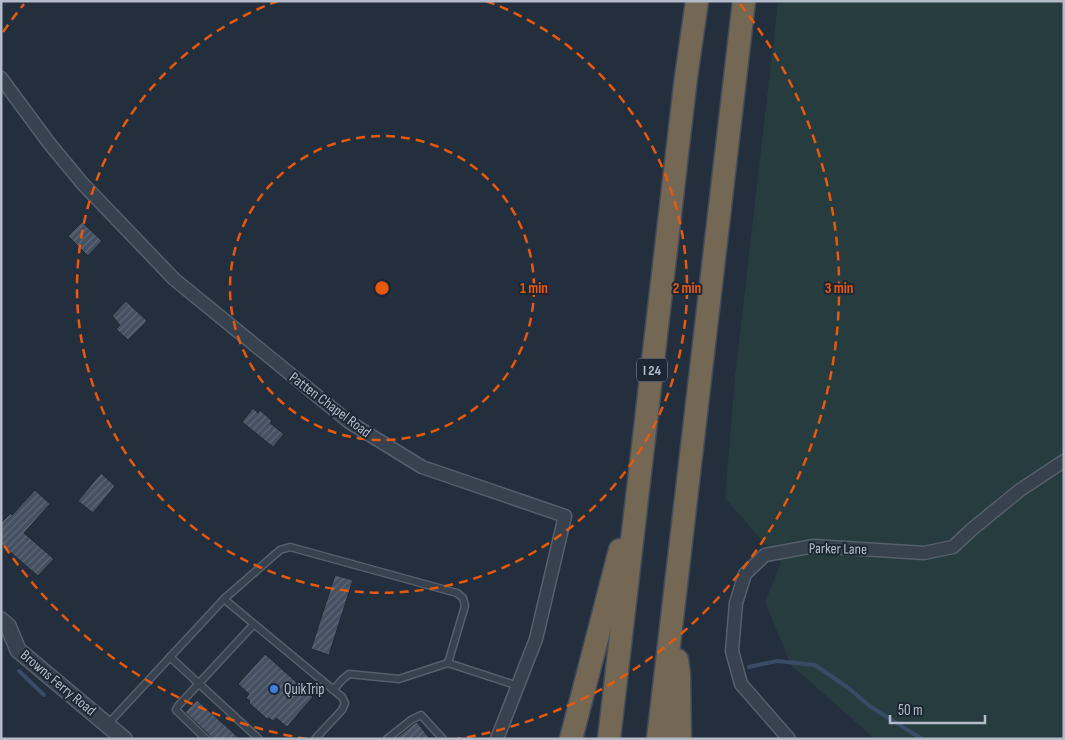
<svg xmlns="http://www.w3.org/2000/svg" width="1065" height="740" font-family="'Sofia Sans Condensed',sans-serif">
<defs>
<pattern id="building-hatch" width="6" height="6" patternUnits="userSpaceOnUse" patternTransform="scale(1.25)"><rect width="6" height="6" fill="#455162"/><path d="M-1 1l2-2M0 6l6-6M5 7l2-2" fill="none" stroke="#5d6877"/></pattern>
</defs>
<rect width="100%" height="100%" fill="#242f3e"/>
<path fill="#263c3f" d="M778,1H1064V739H875L791,665L765,602L781,563L725,498L735,377Z"/>
<g fill="none" stroke-linecap="round" stroke-linejoin="round">
<g stroke="#394c67" stroke-width="4">
<path d="M749,667L777,661L815,665L847,687L871,707L922,739"/>
<path d="M19,671L44,695"/>
</g>
</g>
<g fill="url(#building-hatch)" stroke="#1f2835">
<path d="M82,222L102,241L88,256L68,236Z"/>
<path d="M126,301L147,321L128,340L116,329L120,325L112,316Z"/>
<path d="M253,408L258,413L260,410L272,421L270,423L284,434L273,447L242,422Z"/>
<path d="M101,473L115,486L93,513L78,501Z"/>
<path d="M35,490L50,504L24,533L54,559L38,576L1,544V523L11,513L12,515Z"/>
<path d="M335,575L353,580L329,655L311,649Z"/>
<path d="M265,654L313,697L287,727L276,718L273,721L269,718L267,719L249,703L250,701L246,698L249,694L238,684Z"/>
<path d="M197,700L240,739H211L209,735L185,712Z"/>
<path d="M417,722L430,739H395L414,724Z"/>
</g>
<g fill="none" stroke-linecap="round" stroke-linejoin="round">
<defs>
<g id="service">
<path d="M224,599L280,550L290,547L457,593L463,598L465,606L448,663"/>
<path d="M254,624L342,697L345,703L342,710L315,739"/>
<path d="M170,657L259,739"/>
<path d="M333,690L343,679L349,674L399,679L448,663L518,686"/>
<path d="M107,725L224,599L254,624L178,706L176,710L206,739"/>
<path d="M387,739L411,720L421,715L443,739"/>
</g>
<g id="minor">
<path d="M1,78L49,143L82,183L174,279L349,422L422,467L565,516L536,639L497,739"/>
<path d="M789,739L741,684L732,651L736,603L745,574L765,555L814,546L924,553L953,547L971,530L1020,490L1064,461"/>
</g>
<path id="tertiary" d="M1,620L8,626L18,650L124,739"/>
<g id="motorway">
<path d="M677,660L679,675L680,739"/>
<path d="M571,739L620,550"/>
<path d="M609,739L686,77L697,1"/>
<path d="M658,739L744,1"/>
</g>
</defs>
<use href="#service" stroke="#565f6c" stroke-width="9"/>
<use href="#minor" stroke="#565f6c" stroke-width="15"/>
<use href="#tertiary" stroke="#565f6c" stroke-width="18"/>
<use href="#motorway" stroke="#434c59" stroke-width="25"/>
<use href="#service" stroke="#38414e" stroke-width="6"/>
<use href="#minor" stroke="#38414e" stroke-width="12"/>
<use href="#tertiary" stroke="#38414e" stroke-width="15"/>
<use href="#motorway" stroke="#746855" stroke-width="22"/>
</g>
<g fill="none" stroke="#e8590c" stroke-width="2.5" stroke-dasharray="9 6">
<circle cx="382" cy="288" r="152"/>
<path d="M486 1A305 305 0 1 1 278 1"/>
<path d="M307 739A457 457 0 0 1 3 544M3 32A457 457 0 0 1 24 4M740 4A457 457 0 0 1 457 739"/>
</g>
<circle fill="#3f7fe0" stroke="#1d2633" stroke-width="2" cx="274" cy="689" r="5"/>
<g text-anchor="middle" dominant-baseline="central" stroke-width="4" stroke-linejoin="round" paint-order="stroke">
<rect fill="#1d2633" stroke="#878f9c" stroke-width="1" x="637" y="358.5" width="30" height="23" rx="4"/>
<g font-size="14" font-weight="bold" fill="#b4bcc9">
<text x="652" y="370">I 24</text>
</g>
<g font-size="15" fill="#b4bcc9" stroke="#1d2633">
<text transform="translate(330 405) rotate(37)">Patten Chapel Road</text>
<text transform="translate(838 549) rotate(1)">Parker Lane</text>
<text transform="translate(58 683) rotate(40)">Browns Ferry Road</text>
</g>
<g font-size="15" fill="#b4bcc9" stroke="#1d2633" text-anchor="start">
<text x="284" y="689">QuikTrip</text>
</g>
</g>
<circle cx="382" cy="288" r="8" fill="#e8590c" stroke="#1d2633" stroke-width="2.5"/>
<g font-size="15" text-anchor="middle" font-weight="bold" fill="#e8590c" stroke="#1d2633" stroke-width="4" stroke-linejoin="round" paint-order="stroke">
<text x="534" y="293">1 min</text>
<text x="687" y="293">2 min</text>
<text x="839" y="293">3 min</text>
</g>
<rect width="1065" height="740" fill="none" stroke="#b4bcc9" stroke-width="5"/>
<path d="M890 715v8h95v-8" fill="none" stroke="#b4bcc9" stroke-width="2.5"/>
<text x="898" y="715" font-size="15" fill="#b4bcc9" stroke="#1d2633" stroke-width="4" paint-order="stroke">50 m</text>
</svg>
